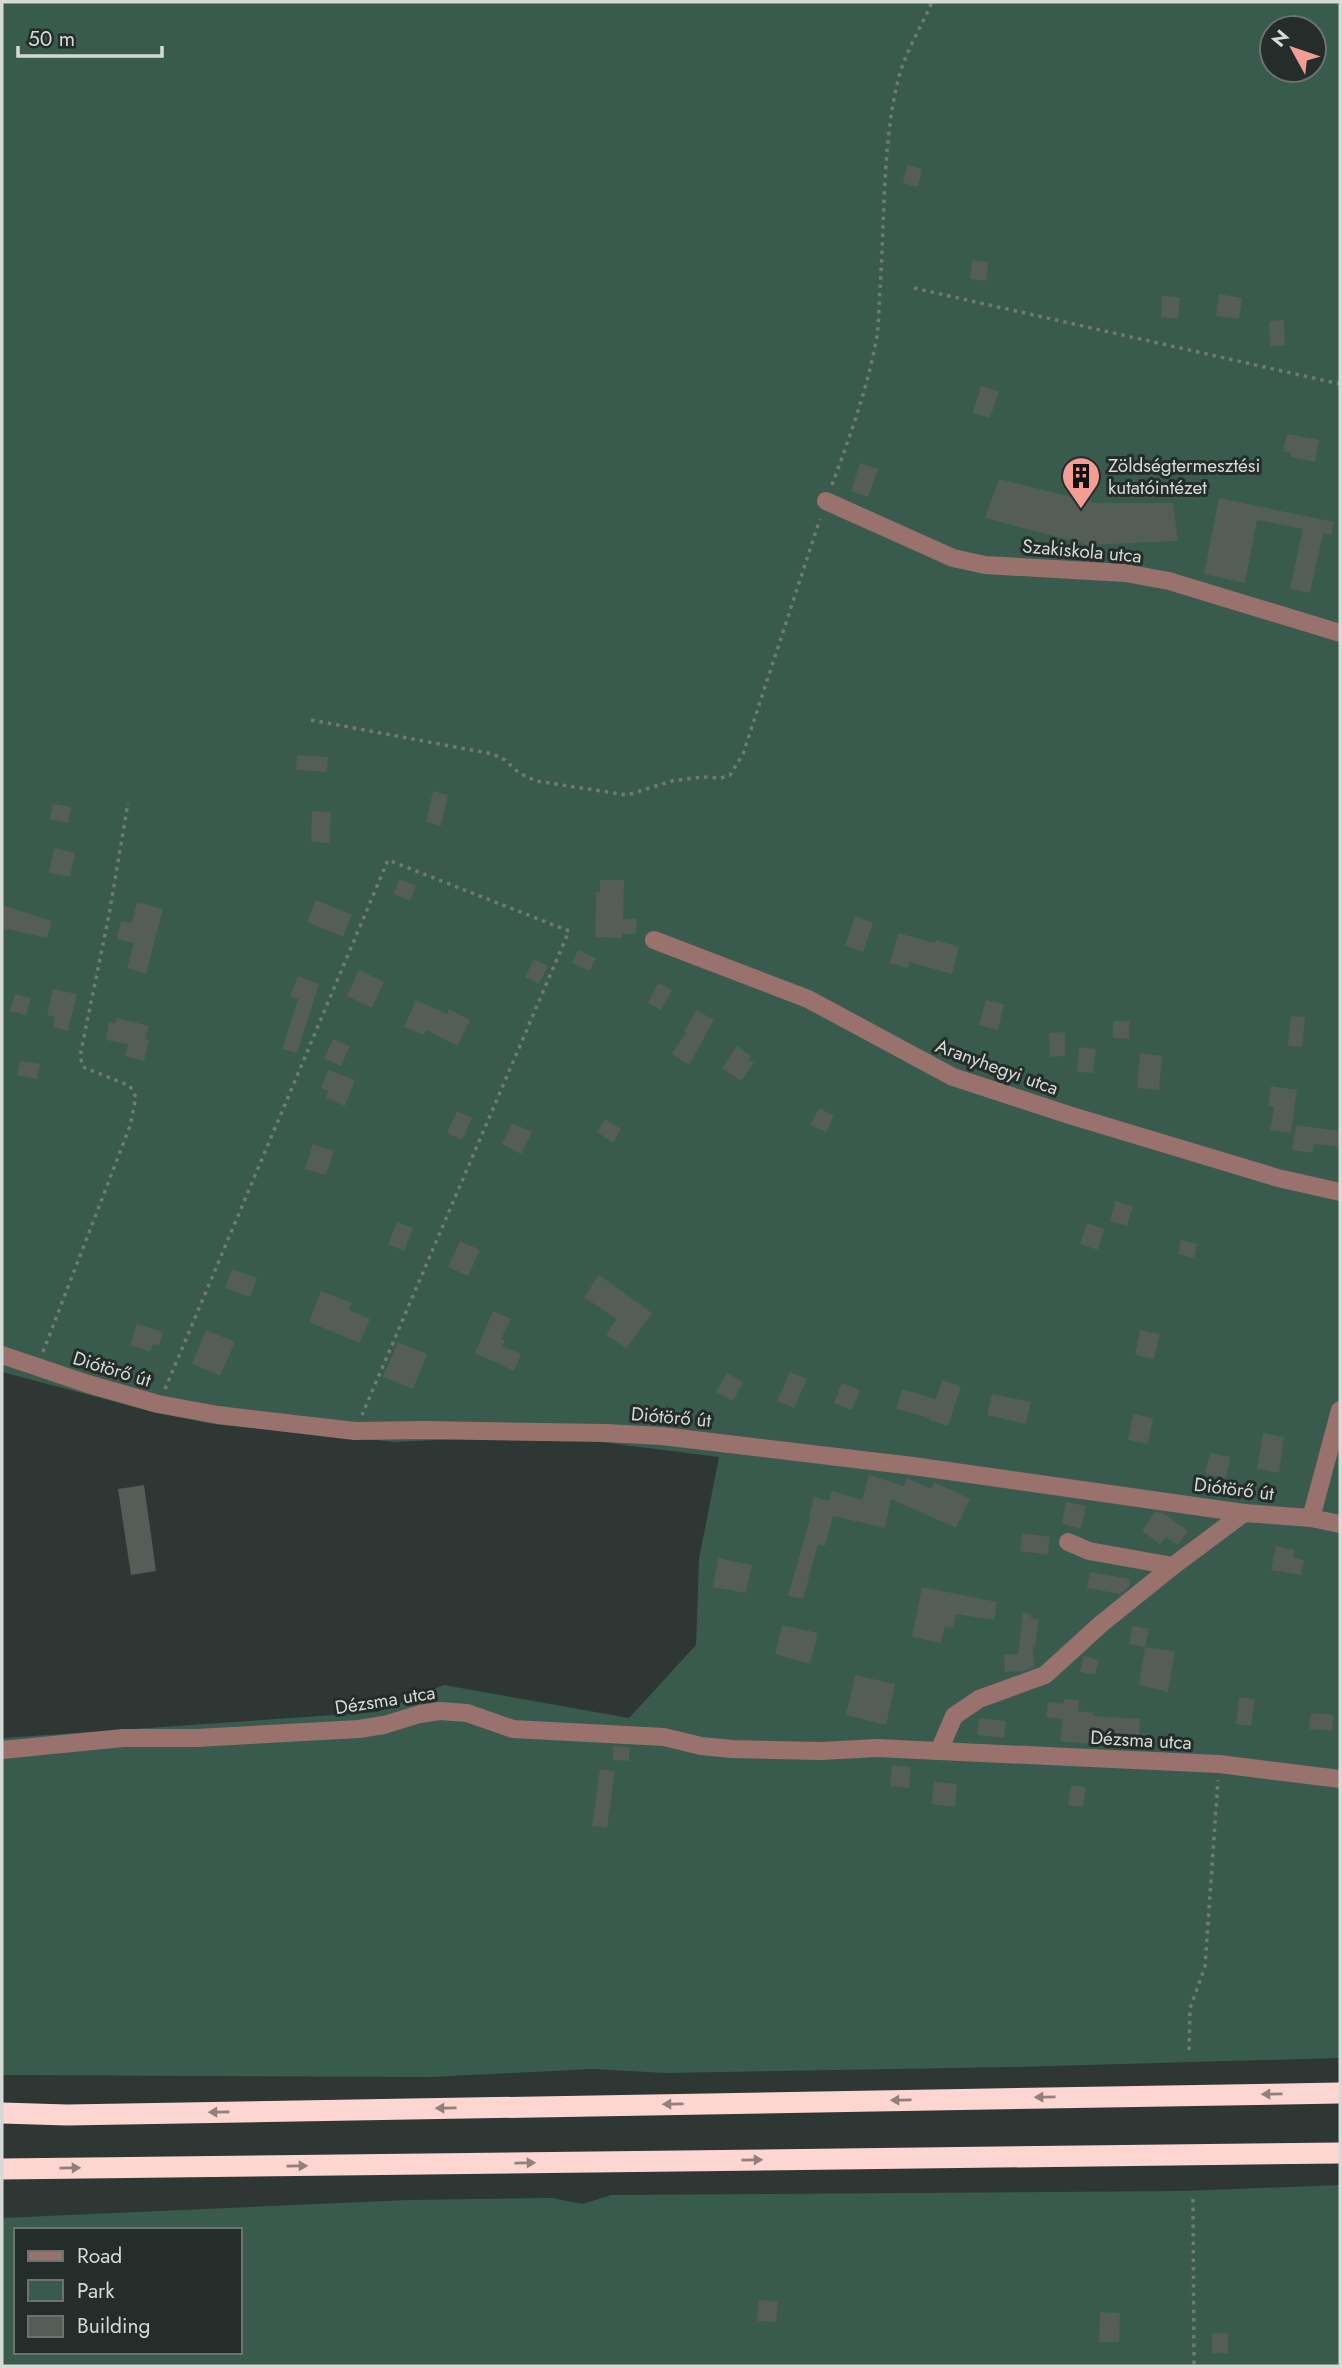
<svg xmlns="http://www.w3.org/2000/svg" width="1342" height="2368" font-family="Jost,sans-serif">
<rect width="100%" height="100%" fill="#2e3733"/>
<g fill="#385b4d" fill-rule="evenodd">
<path d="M2,2H1340V2058L1012,2067L666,2073L592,2069L432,2077L2,2075V1738L377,1712L444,1685L629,1718L696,1645L699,1559L719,1457L545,1435L395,1442L213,1424L157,1413L2,1372ZM1272,28H1314V70H1272Z"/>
<path d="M1340,2185V2366H2V2218L409,2200L552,2198L583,2204L611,2195L1184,2191ZM16,2230H240V2352H16Z"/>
</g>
<g fill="#545d58">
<path d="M907,165L922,169L918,187L903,183Z"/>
<path d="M972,260L988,262L986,281L970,279Z"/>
<path d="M1219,294L1242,298L1239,319L1216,316Z"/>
<path d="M1162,296L1180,297L1178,319L1161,317Z"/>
<path d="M1284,320L1285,346H1270L1269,321Z"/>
<path d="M981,386L999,391L990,418L973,413Z"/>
<path d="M1287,434L1319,440L1315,462L1291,457V453L1283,451Z"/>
<path d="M860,463L878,469L868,497L851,491Z"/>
<path d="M999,479L1096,503H1173L1178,541L1088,545L985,518Z"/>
<path d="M1219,498L1334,522L1331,535L1323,533L1310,593L1290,589L1303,529L1257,520L1245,583L1204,574Z"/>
<path d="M297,755L328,757L327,772L296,770Z"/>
<path d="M433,791L448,795L441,826L426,822Z"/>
<path d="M53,804L71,807L68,823L50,819Z"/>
<path d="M312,811L331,812L329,843L311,842Z"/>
<path d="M54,848L75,853L70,877L49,873Z"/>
<path d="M399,879L416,886L410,901L394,894Z"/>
<path d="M600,880H624L623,919H637L636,934H622V938L595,937L596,892H600Z"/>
<path d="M316,900L352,915L343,937L307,922Z"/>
<path d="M137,902L163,909L146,974L127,968L134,943L117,939L121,921L132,923Z"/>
<path d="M2,905L52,921L47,938L2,928Z"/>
<path d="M855,916L873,923L863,952L845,945Z"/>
<path d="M898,933L935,943L936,940L959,947L952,974L909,962L908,968L890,963Z"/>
<path d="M578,950L596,958L590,971L572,963Z"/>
<path d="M534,959L548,966L539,984L525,977Z"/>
<path d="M359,970L384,982L372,1008L347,996Z"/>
<path d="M298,976L319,984L297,1053L282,1049L298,999L290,996Z"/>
<path d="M658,983L672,990L661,1010L648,1003Z"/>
<path d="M53,989L77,994L68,1031L53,1027L55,1017L47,1015Z"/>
<path d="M15,994L31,998L26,1015L10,1011Z"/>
<path d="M416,1000L447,1014L449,1009L470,1020L457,1046L426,1030L424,1035L404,1027Z"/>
<path d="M986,1000L1004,1004L998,1030L979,1025Z"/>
<path d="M696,1010L714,1020L689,1065L672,1054L686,1033L684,1032Z"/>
<path d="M1291,1016L1305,1017L1302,1047L1288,1046Z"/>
<path d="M117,1018L149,1026L145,1039L149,1040L144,1061L125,1056L128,1044L106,1040L109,1022L115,1023Z"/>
<path d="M1113,1021H1129V1039L1113,1038Z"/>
<path d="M1065,1032V1056L1050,1057L1049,1033Z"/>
<path d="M333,1039L350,1046L341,1066L324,1058Z"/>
<path d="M737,1046L751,1056L749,1060L754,1063L741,1081L722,1068Z"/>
<path d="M1079,1047L1096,1049L1093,1073L1077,1072Z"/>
<path d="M1140,1053L1162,1056L1159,1090L1137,1088Z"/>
<path d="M20,1061L40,1064L37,1079L17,1075Z"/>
<path d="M328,1070L355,1080L345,1106L326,1098L328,1091L321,1088Z"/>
<path d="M1271,1086L1297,1090L1291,1133L1270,1130L1274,1107L1268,1106Z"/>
<path d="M819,1108L834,1116L826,1132L810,1125Z"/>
<path d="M457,1111L472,1118L462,1140L447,1133Z"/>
<path d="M605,1119L621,1129L613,1143L597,1132Z"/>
<path d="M512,1123L532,1132L521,1154L502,1144Z"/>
<path d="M1296,1125L1340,1131V1147L1314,1144L1313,1153L1292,1150Z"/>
<path d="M313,1144L334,1151L326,1175L305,1169Z"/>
<path d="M1115,1201L1133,1206L1127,1226L1110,1221Z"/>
<path d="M397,1222L413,1228L404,1251L388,1244Z"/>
<path d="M1087,1223L1104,1229L1098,1250L1080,1244Z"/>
<path d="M1181,1240L1197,1244L1194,1258L1178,1254Z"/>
<path d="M460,1241L480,1250L468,1276L448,1267Z"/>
<path d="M232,1269L257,1278L250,1297L225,1288Z"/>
<path d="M599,1275L652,1313L626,1349L606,1334L617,1319L584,1297Z"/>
<path d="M321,1291L352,1303L349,1310L370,1319L360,1343L309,1322Z"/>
<path d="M493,1311L511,1319L501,1339L505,1341L502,1346L521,1354L514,1371L475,1353Z"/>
<path d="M137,1324L163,1332L159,1346L153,1344L150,1352L130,1345Z"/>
<path d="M206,1330L235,1342L220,1376L192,1364Z"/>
<path d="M1140,1330L1160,1334L1154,1359L1135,1355Z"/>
<path d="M398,1342L427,1354L413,1389L383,1377Z"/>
<path d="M790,1372L807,1379L794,1408L777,1401Z"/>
<path d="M727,1373L743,1382L733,1401L716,1392Z"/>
<path d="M942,1380L961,1386L948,1426L929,1420L930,1418L896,1409L902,1389L936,1399Z"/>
<path d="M842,1383L860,1390L852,1410L834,1403Z"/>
<path d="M992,1394L1031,1402L1026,1424L987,1415Z"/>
<path d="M1133,1414L1153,1418L1148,1444L1128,1440Z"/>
<path d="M1263,1433L1284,1437L1279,1473L1257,1469Z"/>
<path d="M1210,1453L1230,1457L1226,1478L1205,1474Z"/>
<path d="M869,1475L904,1486L907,1478L931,1489L934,1482L970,1499L956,1528L891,1499L885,1528L833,1516L825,1546L818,1544L803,1599L788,1596L811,1516H809L814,1497L829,1501L832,1491L862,1500Z"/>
<path d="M144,1485L156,1571L131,1575L118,1489Z"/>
<path d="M1066,1502L1086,1506L1081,1529L1062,1524Z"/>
<path d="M1155,1512L1163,1513L1188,1531L1178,1545L1166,1537L1160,1544L1142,1531Z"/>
<path d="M1022,1533L1050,1537L1048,1555L1020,1551Z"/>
<path d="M1276,1546L1294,1550L1293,1558L1304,1560L1301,1575L1271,1570Z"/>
<path d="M718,1558L752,1565L746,1593L713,1587Z"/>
<path d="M1090,1572L1130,1579L1129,1587L1120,1594L1087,1588Z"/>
<path d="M922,1587L997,1602L994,1620L956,1614L953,1628L945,1626L941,1643L912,1637Z"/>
<path d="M1023,1613L1031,1614V1618L1039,1619L1035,1647H1033L1034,1667L1023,1671L1005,1672L1004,1655L1018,1654Z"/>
<path d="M782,1625L818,1633L810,1664L775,1654Z"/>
<path d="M1133,1626L1149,1629L1145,1647L1129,1644Z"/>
<path d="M1145,1647L1175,1651L1168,1692L1139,1685Z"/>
<path d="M1084,1656L1099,1660L1095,1675L1080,1672Z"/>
<path d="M855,1675L895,1684L886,1725L846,1715Z"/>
<path d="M1239,1697L1255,1699L1251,1726L1236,1724Z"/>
<path d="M1064,1699L1079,1700L1078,1711L1094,1713L1093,1716L1140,1719L1139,1741L1090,1738V1744L1060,1741L1063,1719L1046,1717L1048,1702L1064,1704Z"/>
<path d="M1311,1713L1334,1715L1332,1731L1309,1729Z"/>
<path d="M979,1718L1006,1721L1004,1738L977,1735Z"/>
<path d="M613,1746L629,1747V1761L613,1760Z"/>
<path d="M892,1765L911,1767L909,1788L890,1786Z"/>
<path d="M600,1769L615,1771L607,1828L592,1826Z"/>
<path d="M934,1782L957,1784L955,1807L932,1804Z"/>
<path d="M1071,1785L1086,1787L1083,1807L1068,1805Z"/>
<path d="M759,2300L778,2302L776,2322L757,2321Z"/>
<path d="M1100,2312L1120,2313L1119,2342H1099Z"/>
<rect x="1212" y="2333" width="16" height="20"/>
</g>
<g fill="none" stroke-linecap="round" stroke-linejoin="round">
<g stroke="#727976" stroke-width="3.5" stroke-dasharray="3.5 5" stroke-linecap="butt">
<path d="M914,288L1340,384"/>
<path d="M832,485C850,436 868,387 877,336C879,321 879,304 880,288C885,220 882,147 898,80C905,52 921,28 932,2"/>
<path d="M311,720L493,754L505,760L519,773L536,781L627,795L672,781L702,777L721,778L730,775L743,754L820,519"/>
<path d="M43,1352L130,1126L136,1097L130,1086L83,1067L80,1056L109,915L128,803"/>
<path d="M165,1389L388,860L569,931L362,1415"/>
<path d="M1189,2050L1190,2008L1205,1967L1218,1780"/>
<path d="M1193,2199L1194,2366"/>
</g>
<g stroke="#99716d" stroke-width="18">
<path d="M826,501L953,558L985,565L1125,573L1169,581L1340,633"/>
<path d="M654,940L808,999L953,1077L1069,1115L1278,1178L1340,1192"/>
<path d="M2,1355L88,1384L158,1404L218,1415L355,1431L424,1430L606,1433L662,1436L913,1466L1244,1513L1311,1518L1340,1524"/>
<path d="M1311,1518L1340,1410"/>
<path d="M1068,1542L1089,1551L1173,1566"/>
<path d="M2,1750L123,1738H196L359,1729L384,1725L420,1714L440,1711L467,1713L513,1729L664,1737L701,1746L732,1749L821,1751L877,1748L939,1751L954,1716L979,1699L1045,1675L1101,1624L1173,1566L1244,1513"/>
<path d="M939,1751L1219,1764L1340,1779"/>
</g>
<g stroke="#fdd5d1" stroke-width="21">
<path d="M2,2113L67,2115L1340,2093"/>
<path d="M2,2169L1340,2153"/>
</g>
</g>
<defs><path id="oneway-solid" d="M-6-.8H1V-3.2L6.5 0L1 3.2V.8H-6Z" transform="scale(1.75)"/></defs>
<g fill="#90817d">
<use href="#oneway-solid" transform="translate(1272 2094) rotate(179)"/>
<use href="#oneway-solid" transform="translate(1045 2097) rotate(179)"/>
<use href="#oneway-solid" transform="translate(901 2100) rotate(179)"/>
<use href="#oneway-solid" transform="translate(673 2104) rotate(179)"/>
<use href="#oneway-solid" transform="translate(446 2108) rotate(179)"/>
<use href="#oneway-solid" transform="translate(219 2112) rotate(179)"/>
<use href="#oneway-solid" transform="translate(752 2160) rotate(-1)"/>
<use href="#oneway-solid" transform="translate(525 2163) rotate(-1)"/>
<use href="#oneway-solid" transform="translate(297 2166) rotate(-1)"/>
<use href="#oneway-solid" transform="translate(70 2168) rotate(-1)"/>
</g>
<defs>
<symbol id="building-pin" viewBox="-11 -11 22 30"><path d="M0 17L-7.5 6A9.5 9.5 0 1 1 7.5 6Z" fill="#f59c94" stroke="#242d29"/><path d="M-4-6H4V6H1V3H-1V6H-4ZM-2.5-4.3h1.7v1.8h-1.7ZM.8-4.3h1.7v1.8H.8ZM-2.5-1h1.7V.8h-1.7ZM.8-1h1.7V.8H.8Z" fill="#111"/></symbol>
</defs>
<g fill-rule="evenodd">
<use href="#building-pin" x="1059" y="454" width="44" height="60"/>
</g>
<g text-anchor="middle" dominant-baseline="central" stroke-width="6" stroke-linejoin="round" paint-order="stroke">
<g font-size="19" fill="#d5dad7" stroke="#242d29" text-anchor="start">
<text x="1108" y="465">Zöldségtermesztési<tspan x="1108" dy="22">kutatóintézet</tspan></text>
</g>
<g font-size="19" fill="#d5dad7" stroke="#242d29">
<text transform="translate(1082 551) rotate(5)">Szakiskola utca</text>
<text transform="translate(997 1067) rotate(20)">Aranyhegyi utca</text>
<text transform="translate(112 1369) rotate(17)">Diótörő út</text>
<text transform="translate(671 1417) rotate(5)">Diótörő út</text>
<text transform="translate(1234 1489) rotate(7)">Diótörő út</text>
<text transform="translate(385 1700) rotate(-9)">Dézsma utca</text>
<text transform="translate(1141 1740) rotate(3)">Dézsma utca</text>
</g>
</g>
<rect width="1342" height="2368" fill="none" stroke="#d5dad7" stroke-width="7"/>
<rect x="14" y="2228" width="228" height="126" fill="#242d29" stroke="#6b726f" stroke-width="2"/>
<rect x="28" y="2251" width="35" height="10" fill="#99716d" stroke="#6b726f" stroke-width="2"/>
<text x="77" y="2263" font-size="21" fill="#d5dad7">Road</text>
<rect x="28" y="2280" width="35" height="21" fill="#385b4d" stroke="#6b726f" stroke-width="2"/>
<text x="77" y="2298" font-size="21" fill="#d5dad7">Park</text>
<rect x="28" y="2316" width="35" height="21" fill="#545d58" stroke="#6b726f" stroke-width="2"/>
<text x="77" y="2333" font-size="21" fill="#d5dad7">Building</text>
<g transform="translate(1293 49) rotate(310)"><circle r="33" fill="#242d29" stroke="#6b726f" stroke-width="2"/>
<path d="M0-5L12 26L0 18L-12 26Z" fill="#f59c94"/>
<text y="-10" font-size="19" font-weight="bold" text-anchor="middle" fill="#d5dad7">N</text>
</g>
<path d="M18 46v10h144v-10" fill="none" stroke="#d5dad7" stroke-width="3.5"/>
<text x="28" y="46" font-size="21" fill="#d5dad7" stroke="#242d29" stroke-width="5" paint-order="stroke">50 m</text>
</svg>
